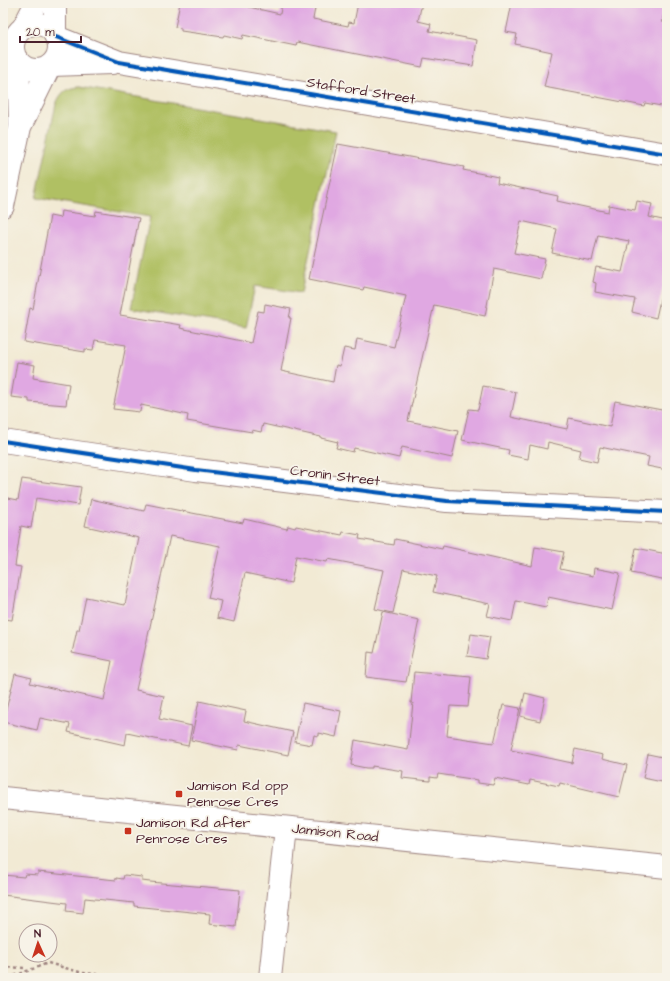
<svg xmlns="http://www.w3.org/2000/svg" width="670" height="981" font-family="'Architects Daughter',sans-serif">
<rect width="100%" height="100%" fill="#f7f3e8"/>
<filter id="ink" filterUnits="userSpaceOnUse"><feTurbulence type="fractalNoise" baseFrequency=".025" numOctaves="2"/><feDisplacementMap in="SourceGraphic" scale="8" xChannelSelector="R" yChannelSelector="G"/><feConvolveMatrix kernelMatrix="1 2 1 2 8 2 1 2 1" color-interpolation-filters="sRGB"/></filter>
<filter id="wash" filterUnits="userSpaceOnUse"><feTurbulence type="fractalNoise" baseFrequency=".012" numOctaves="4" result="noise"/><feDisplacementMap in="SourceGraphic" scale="16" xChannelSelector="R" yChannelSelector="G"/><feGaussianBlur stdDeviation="0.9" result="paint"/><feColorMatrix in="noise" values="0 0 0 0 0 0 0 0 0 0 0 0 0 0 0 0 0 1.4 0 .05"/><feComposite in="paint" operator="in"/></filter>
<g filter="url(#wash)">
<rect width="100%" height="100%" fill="#f2ead4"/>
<path fill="#b0c063" stroke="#7d7047" d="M79,87L336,131L301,293L255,286L246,328L131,308L150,217L36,198L56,104C61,92 66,88 79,87Z"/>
<g id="blocks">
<g fill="#e0a8e2">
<path d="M180,3H250L249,7L280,14L282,3H316L313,19L348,26L349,22L354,23L358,3H422L418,21L431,24L429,31L477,40L473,66L424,58L422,67L297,42L296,46L243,35L242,39L224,35L223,37L181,31V28L175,27Z"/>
<path d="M512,3H666L662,22H667V107L645,103L644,106L544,87L552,52L515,44L517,34L506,32Z"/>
<path d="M338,144L464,167L463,170L498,177L497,183L558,196L557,201L608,212L609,205L635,210L637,201L652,204L649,217L667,221V268L656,318L632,312L635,299L595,292L596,283L593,282L596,267L622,272L629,241L598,235L592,261L552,253L557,229L521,221L514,253L545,259L541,279L494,269L485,316L434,305L408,421L458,431L452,458L402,447L399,458L354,448L353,452L336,448L338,442L321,438V437L263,424L261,432L252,430V432L187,421L188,415L141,405L140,412L113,409L126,345L95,340L93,350L85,349V352L24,342L30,308L33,309L50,216L60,218L61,211L95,216L96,211L139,218L120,315L181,325L180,328L251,343L258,311L264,312L265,304L291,309L289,318H291L281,371L333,382L336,365L340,366L344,348L355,350L357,339L394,347L406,296L364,287L363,290L309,279Z"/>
<path d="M17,362L35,365L33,378L69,384L66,405L29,402V399L11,397Z"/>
<path d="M483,386L516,392L511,417L567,429L569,418L610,427L615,401L667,411V470L647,466L649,457L600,447L597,462L579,458L581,450L548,442L547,449L530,445L528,459L508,455L509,450L462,440L469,409L478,410Z"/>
<path d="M22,479L81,487L78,505L36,498L31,528L21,526L15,566L21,567L12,620L3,619V497L18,500Z"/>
<path d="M91,499L144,511L146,504L243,523L244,519L287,529L288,526L295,528L296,526L342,535L343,532L360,535L359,539L394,545L395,539L442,549L443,546L532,566L535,547L564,552L560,569L593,576L594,568L620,573L612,610L548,597L546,607L516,601L512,621L487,616L490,604L433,592L437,576L403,569L393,613L375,609L384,570L328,559L327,562L296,556L291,583L245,573L234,622L217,618L221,601L208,598L220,546L170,536L136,690L164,696L159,719L192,726L188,746L127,733L125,745L68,732L70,724L40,718L37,730L3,722L15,674L32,678L30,683L104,700L112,661L72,653L77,630H79L86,597L125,605L139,538L85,526Z"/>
<path d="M636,548L667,554V580L631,573Z"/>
<path d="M383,612L419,620L406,682L366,677L368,652L374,653Z"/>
<path d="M471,634L490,637L486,659L467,656Z"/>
<path d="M414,672L471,677L468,707L450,706L447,736L494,743L503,705L520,708L511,750L572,763L575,749L603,755L602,759L627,765L619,797L560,783L559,786L530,780L529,785L495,778L493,785L478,783V780L438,774L437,778L430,777V781L402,778L403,771L372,766V768H366L351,765L355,740L408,750L413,703H411Z"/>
<path d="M525,693L545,698L540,721L520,716Z"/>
<path d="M199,701L246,711L244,721L293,732L288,755L239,745L238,750L191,740Z"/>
<path d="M303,703L341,711L336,737L319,733V736L314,735L312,745L295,742Z"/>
<path d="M648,754L667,758V783L643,778Z"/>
<path d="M38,872L116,880V878L123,879L124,875L142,877V881L150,882L240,890L236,927L209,924L210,914L143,907L134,906V903L85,898L83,913L66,911L67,903L3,895V875L24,877L25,874L38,875Z"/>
</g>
</g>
</g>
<g filter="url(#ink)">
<use href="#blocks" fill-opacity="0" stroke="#9e8480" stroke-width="1"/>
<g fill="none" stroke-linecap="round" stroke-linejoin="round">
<defs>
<g id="minor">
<path d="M55,3V35"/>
<circle cx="36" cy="47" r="23"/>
<path d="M23,28L36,3"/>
<path d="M56,37L119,62L667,154"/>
<path d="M18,61L20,124"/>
<path d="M51,65L112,63"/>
<path d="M3,206L20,127L50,66"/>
<path d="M3,441L196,470L447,501L667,512"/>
<path d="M270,978L286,828"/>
</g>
<path id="secondary" d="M3,798L667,867"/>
</defs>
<use href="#minor" stroke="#9e8480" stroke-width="24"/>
<use href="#secondary" stroke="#9e8480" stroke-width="24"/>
<g stroke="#9e8480" stroke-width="2.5" stroke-dasharray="3 3" stroke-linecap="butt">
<path d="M3,967L24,968L26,971"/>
<path d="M9,978L48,963L83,973L96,974L95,978"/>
</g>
<use href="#minor" stroke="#fff" stroke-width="22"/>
<use href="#secondary" stroke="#fff" stroke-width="22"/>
<defs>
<g id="cycleway">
<path d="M56,37L119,62L667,154"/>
<path d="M3,441L196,470L447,501L667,512"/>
</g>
</defs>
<use href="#cycleway" stroke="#f7f3e8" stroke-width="6"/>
<use href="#cycleway" stroke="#0057b8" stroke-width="4"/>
</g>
</g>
<g fill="#c8321e" stroke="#f7f3e8" stroke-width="1.5">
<rect x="175" y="790" width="8" height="8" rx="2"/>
<rect x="124" y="827" width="8" height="8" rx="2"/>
</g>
<g text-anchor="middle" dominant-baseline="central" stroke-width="3.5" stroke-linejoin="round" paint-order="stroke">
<g font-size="14" fill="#4a1f2b" stroke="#f7f3e8">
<text transform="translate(361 91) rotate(9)">Stafford Street</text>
<text transform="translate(335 476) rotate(7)">Cronin Street</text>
<text transform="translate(335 833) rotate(6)">Jamison Road</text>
</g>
<g font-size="14" fill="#4a1f2b" stroke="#f7f3e8" text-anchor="start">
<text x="187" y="786">Jamison Rd opp<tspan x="187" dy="16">Penrose Cres</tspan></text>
<text x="136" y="823">Jamison Rd after<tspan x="136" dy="16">Penrose Cres</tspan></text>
</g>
</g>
<rect width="670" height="981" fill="none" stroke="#f7f3e8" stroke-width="16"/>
<g transform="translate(38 943) rotate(357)"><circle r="19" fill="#f7f3e8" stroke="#b29e9c"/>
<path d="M0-3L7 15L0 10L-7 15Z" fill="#c8321e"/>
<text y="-6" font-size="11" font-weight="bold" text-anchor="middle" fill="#4a1f2b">N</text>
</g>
<path d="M20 36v6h61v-6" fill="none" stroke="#4a1f2b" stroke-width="2"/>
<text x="26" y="36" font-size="12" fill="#4a1f2b" stroke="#f7f3e8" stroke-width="3" paint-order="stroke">20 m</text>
</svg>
